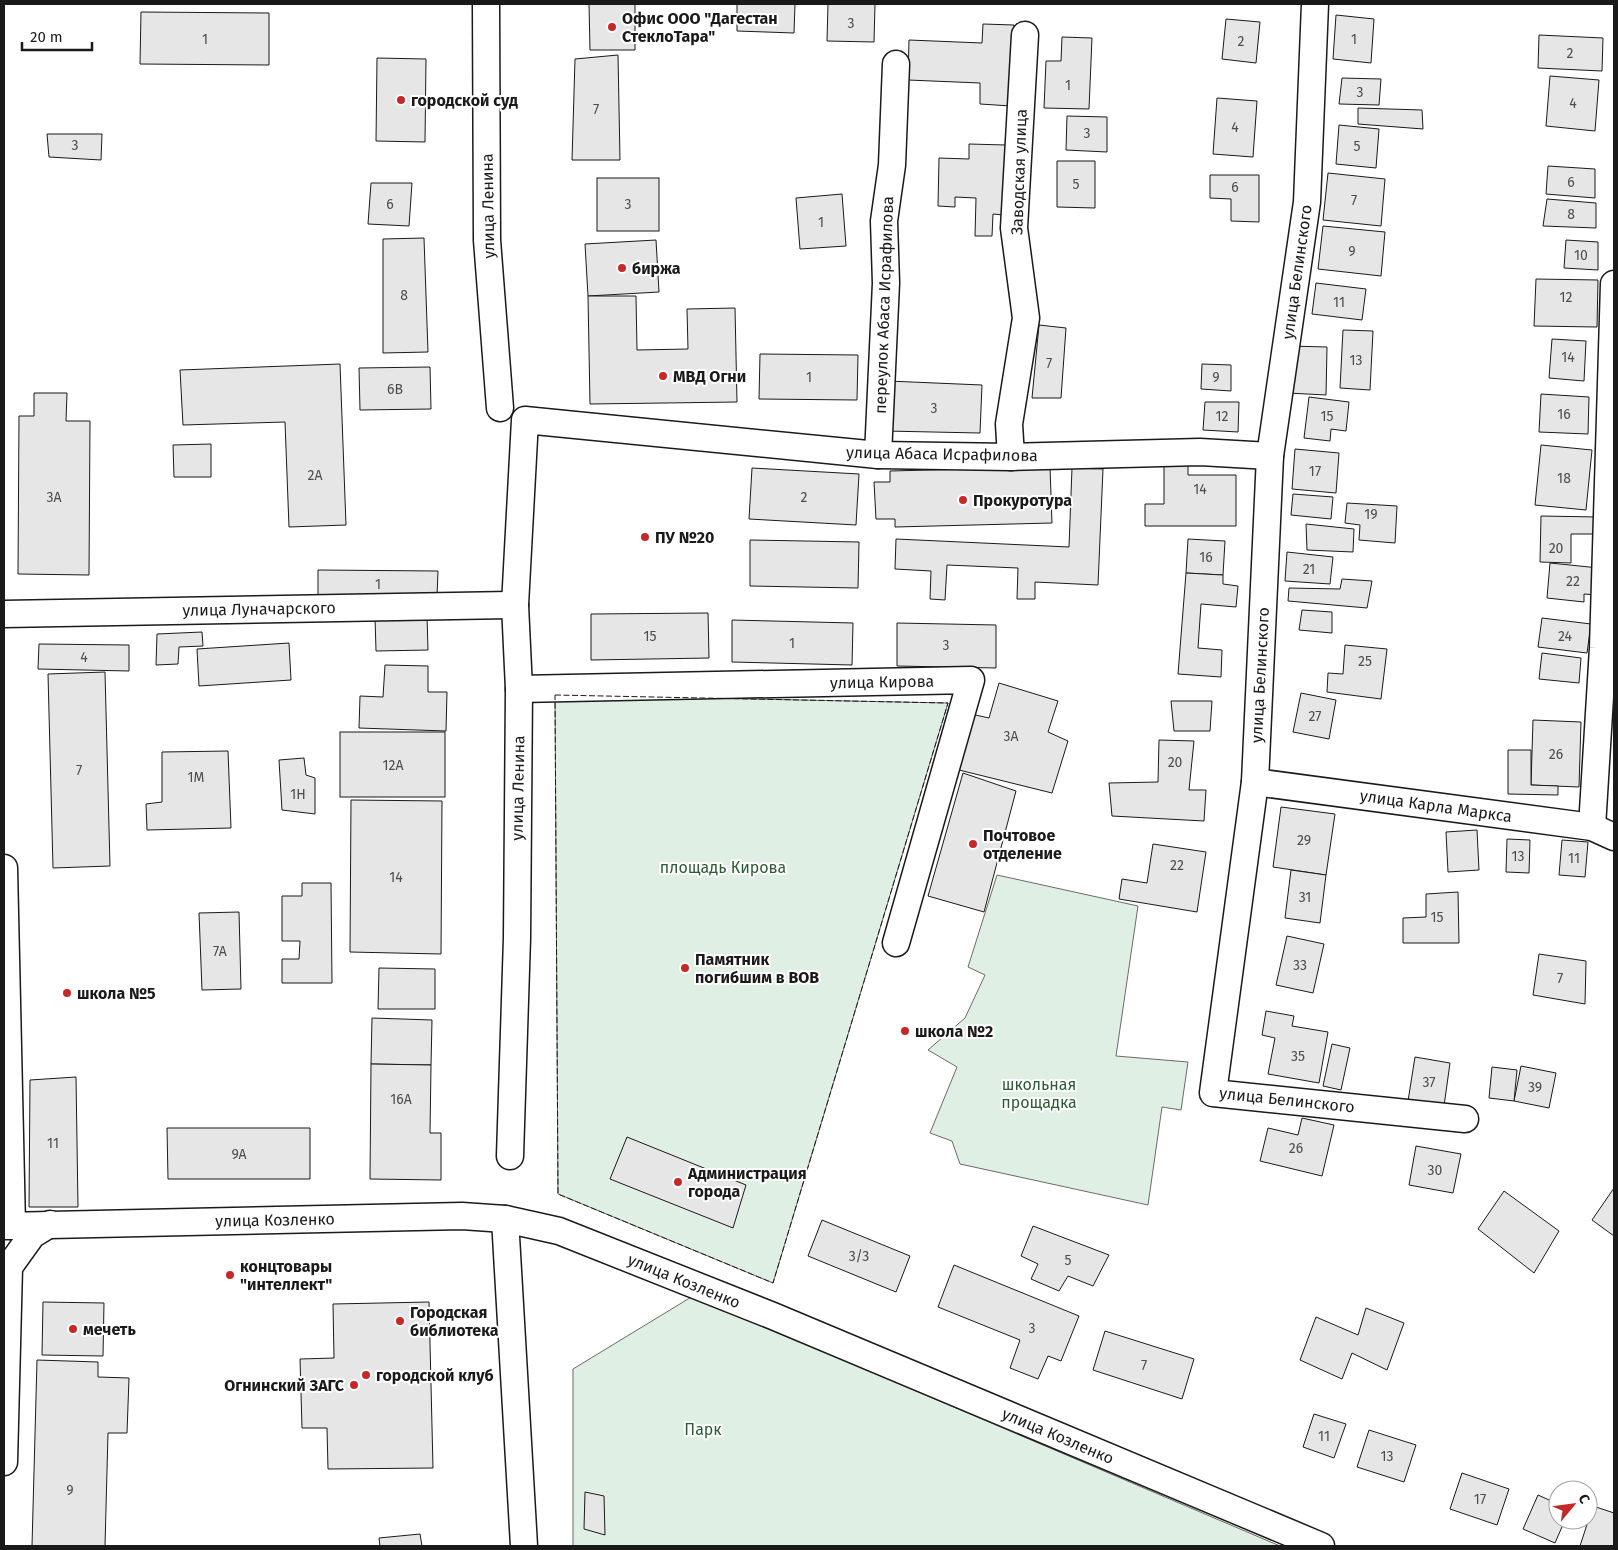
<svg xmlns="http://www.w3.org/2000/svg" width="1618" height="1550" font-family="'Fira Sans',sans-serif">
<rect width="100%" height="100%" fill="#fff"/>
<g fill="#e0efe3" stroke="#6a6a6a">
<path d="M555,695L948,703L773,1283L558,1194Z"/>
<path d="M997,875L1138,906L1116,1056L1188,1062L1181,1110L1162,1107L1148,1205L960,1164L952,1141L930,1133L957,1067L928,1050L965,1018L985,975L968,967Z"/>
<path d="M693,1296L1280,1546H573V1369Z"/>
</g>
<g fill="#e6e6e6" stroke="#1a1a1a">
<path d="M589,4H635V50H590Z"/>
<path d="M737,4H795L794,33L737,31Z"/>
<path d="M828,4H875L874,42L827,41Z"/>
<path d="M141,12L269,13V65L140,64Z"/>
<path d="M1336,15L1374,19L1371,63L1333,59Z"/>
<path d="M1226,19L1260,22L1256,63L1222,59Z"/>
<path d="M983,24L1014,25L1011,106L980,104V83L908,80L909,40L982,43Z"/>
<path d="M1539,35L1603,38L1602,71L1538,68Z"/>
<path d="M1062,37L1092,38L1089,109L1044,108L1046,61H1061Z"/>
<path d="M618,55L620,160H572L575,59Z"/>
<path d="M377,58L426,59L425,142L376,141Z"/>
<path d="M1550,76L1599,80L1595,131L1546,126Z"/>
<path d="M1342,78L1381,79L1379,105L1339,104Z"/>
<path d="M1217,98L1257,101L1253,157L1213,154Z"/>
<path d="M1358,108L1422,110L1423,129L1358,124Z"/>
<path d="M1067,116L1107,117V152L1066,150Z"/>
<path d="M1339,125L1379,129L1376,168L1336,164Z"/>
<path d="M47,134H102L101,160L49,157Z"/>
<path d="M969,144L1006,145L1003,215L993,214L992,236H975L976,198L955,197V207L938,206L939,158L969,159Z"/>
<path d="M1057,161H1095V208L1057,207Z"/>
<path d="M1548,166L1595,169V198L1546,194Z"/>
<path d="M1328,173L1385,179L1381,226L1323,220Z"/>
<path d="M1210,175H1259V222L1231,221V199L1210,198Z"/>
<rect x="597" y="178" width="62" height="53"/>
<path d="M371,183H412L409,226L368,224Z"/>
<path d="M842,194L846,246L800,249L796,198Z"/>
<path d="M1547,199L1596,203V228L1543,226Z"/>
<path d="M1323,226L1385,232L1381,276L1318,269Z"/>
<path d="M424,238L428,352L383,353V239Z"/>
<path d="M656,240L659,292L588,296L585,244Z"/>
<path d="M1566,240L1598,242V270L1564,268Z"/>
<path d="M1536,279L1598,280L1597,327L1534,326Z"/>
<path d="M1316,283L1366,289L1362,320L1312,314Z"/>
<path d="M588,296H636L637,350L688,349L687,309L735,308L737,402L590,404Z"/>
<path d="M1039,325L1066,328L1061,398H1032Z"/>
<path d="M1343,330L1373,331L1370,390L1340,388Z"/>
<path d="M1552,339L1586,341L1584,381L1549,378Z"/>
<path d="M1290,346L1327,347L1326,395L1288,393Z"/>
<path d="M760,354L858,355L857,400L759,399Z"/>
<path d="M340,364L346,525L289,527L285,422L183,425L180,370Z"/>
<path d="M1202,364L1231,365V391L1201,389Z"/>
<path d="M430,367L431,409L360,410L359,368Z"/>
<path d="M888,381L982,385L980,433L885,431Z"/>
<path d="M34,393H67L66,421H90L89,575L18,574L19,416H34Z"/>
<path d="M1541,394L1589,397L1588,434L1539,432Z"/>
<path d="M1309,397L1349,402L1346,431L1331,429L1330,441L1304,438Z"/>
<path d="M1205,402H1239L1238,432L1203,430Z"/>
<path d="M211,444V477H174L173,445Z"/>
<path d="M1541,445L1592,450L1586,510L1535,505Z"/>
<path d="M1295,449L1339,453L1336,493L1292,489Z"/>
<path d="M1164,458H1188V475H1236V526H1145V504H1164Z"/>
<path d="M1050,467L1052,523L895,527V519H876L874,482H890V471Z"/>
<path d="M752,468L859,474L856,525L749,519Z"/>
<path d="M1072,468L1103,469L1098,585L1035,582V599H1017L1018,568L947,565L945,600L930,599L931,571L895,569L896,539L1069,547Z"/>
<path d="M1293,494L1333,497L1331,519L1291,515Z"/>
<path d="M1347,503L1397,506L1395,543L1359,540L1360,525L1345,523Z"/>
<path d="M1541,516L1598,517V534H1571V563L1540,562Z"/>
<path d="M1306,524L1354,529L1353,552L1307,550Z"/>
<path d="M1188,539L1225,541L1223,575L1186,573Z"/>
<path d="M750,540L859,542L858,588L750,586Z"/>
<path d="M1287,552L1333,557L1330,584L1285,581Z"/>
<path d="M1550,563L1599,568L1597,595L1584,594V602L1547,598Z"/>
<path d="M318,570L438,571L437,597L318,598Z"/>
<path d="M1186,573L1223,575V584L1238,586L1236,607L1201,604L1198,648L1222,650L1221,677L1178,674Z"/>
<path d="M1342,579L1372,581L1367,608L1288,601L1289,588L1340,589Z"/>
<path d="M1302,610L1332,612V633L1299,630Z"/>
<path d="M708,613L709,658L591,660V614Z"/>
<path d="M427,616L428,650L376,651L375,617Z"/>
<path d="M1542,618L1591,624L1587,653L1538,647Z"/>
<path d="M732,620L853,623L852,665L732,662Z"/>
<path d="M897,623L996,625V668L897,666Z"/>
<path d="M202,632L203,646L179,647L178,664L156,665L157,634Z"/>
<path d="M289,643L291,680L199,686L197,649Z"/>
<path d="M39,644L129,645V671L38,669Z"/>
<path d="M1345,645L1387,649L1381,699L1327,692L1328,673L1343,674Z"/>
<path d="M1542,653L1581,658L1579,683L1539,679Z"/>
<path d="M385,665L428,666V692H447L446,731L359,728L360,696L383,697Z"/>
<path d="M105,672L110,866L53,868L48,674Z"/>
<path d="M999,683L1058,701L1048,732L1068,741L1052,793L955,769L971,714L989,718Z"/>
<path d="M1301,693L1336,700L1329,739L1293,732Z"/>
<path d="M1171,701H1212L1210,731H1174Z"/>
<path d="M1533,720L1581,722L1579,787L1531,785Z"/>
<rect x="340" y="732" width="105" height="65"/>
<path d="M1159,740L1194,741L1189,790H1206L1204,821L1112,816L1109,783L1158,782Z"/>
<path d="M1508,750H1531V785L1558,786V795L1508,794Z"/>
<path d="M228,751L231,828L147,830L146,804L162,802V752Z"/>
<path d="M304,758L306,775L315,778V814L282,810L279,760Z"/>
<path d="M963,773L1016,791L984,912L928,896Z"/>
<path d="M351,800L442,801L441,954L350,952Z"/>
<path d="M1281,807L1335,814L1326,875L1273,867Z"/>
<path d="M1477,830L1479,870L1448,872L1446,832Z"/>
<path d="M1507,839L1530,840L1529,873L1506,872Z"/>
<path d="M1562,840L1588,842L1585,877L1559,875Z"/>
<path d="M1153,844L1206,852L1197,912L1119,899L1122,879L1147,883Z"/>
<path d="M1291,870L1326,875L1320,923L1285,918Z"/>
<path d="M302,883H331L332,983H282V959H299L300,941H282V896H302Z"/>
<path d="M1458,892L1459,943H1403V918L1426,917V894Z"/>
<path d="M239,912L241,989L202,990L199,913Z"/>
<path d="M1287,936L1324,944L1313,993L1276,985Z"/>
<path d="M1539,954L1586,961L1585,1004L1533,995Z"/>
<path d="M379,968L435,969V1009H378Z"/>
<path d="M1266,1011L1294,1016L1292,1026L1328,1032L1319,1083L1268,1074L1275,1038L1262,1035Z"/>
<path d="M372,1018L432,1020L431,1065L371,1064Z"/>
<path d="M1332,1044L1350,1048L1341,1090L1323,1086Z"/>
<path d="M1415,1057L1450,1063L1444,1106L1408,1101Z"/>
<path d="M371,1064L431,1065L430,1133H441V1180L370,1179Z"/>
<path d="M1521,1066L1556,1073L1549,1108L1514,1101Z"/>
<path d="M1492,1067L1517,1070L1514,1101L1489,1098Z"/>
<path d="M76,1077L78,1207H29L30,1080Z"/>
<path d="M1302,1118L1334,1125L1322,1176L1260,1161L1268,1128L1298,1135Z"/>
<path d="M167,1128H310V1179H168Z"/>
<path d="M627,1137L746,1185L733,1228L610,1179Z"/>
<path d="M1416,1146L1461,1154L1453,1193L1409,1185Z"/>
<path d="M1614,1188V1236L1592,1220Z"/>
<path d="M1504,1191L1559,1231L1534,1273L1478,1229Z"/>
<path d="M822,1220L910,1256L896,1292L808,1256Z"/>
<path d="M1033,1226L1109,1255L1093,1286L1068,1276L1059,1291L1031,1279L1038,1264L1021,1256Z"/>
<path d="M954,1265L1079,1316L1061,1361L1048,1356L1038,1379L1010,1368L1020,1340L938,1307Z"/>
<path d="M43,1302L104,1303L103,1356L42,1355Z"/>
<path d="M429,1302L433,1468L328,1469L327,1428H302L300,1359L334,1358L333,1304Z"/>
<path d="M1366,1308L1404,1323L1387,1370L1352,1353L1342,1379L1300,1360L1316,1317L1358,1335Z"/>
<path d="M1105,1331L1194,1359L1182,1399L1093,1370Z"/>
<path d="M37,1360L98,1362V1377L129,1378L127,1433H108L105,1546H32Z"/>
<path d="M1314,1414L1346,1424L1334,1458L1303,1447Z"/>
<path d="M1369,1430L1416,1445L1404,1482L1357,1467Z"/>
<path d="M1462,1473L1509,1489L1497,1525L1450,1509Z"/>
<path d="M585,1492L604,1496L605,1535L584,1529Z"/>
<path d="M1538,1495L1558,1504V1520H1565L1555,1543L1523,1529Z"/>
<path d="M1593,1506L1614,1513V1546H1580Z"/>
<path d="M420,1534L422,1546H380L379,1538Z"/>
</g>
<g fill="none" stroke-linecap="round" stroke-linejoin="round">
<defs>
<g id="minor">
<path d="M486,4L487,240L500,408"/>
<path d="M1315,4L1307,202L1270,456L1255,782L1213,1093L1465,1119"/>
<path d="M878,455L886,283L884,221L892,165L896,64"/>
<path d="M1011,457L1009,424L1026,318L1014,228L1025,35"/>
<path d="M4,614L515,605"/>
<path d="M519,689L971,680L896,943"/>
<path d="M1255,782L1592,827L1614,837"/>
<path d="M1592,827L1603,648L1614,284"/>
<path d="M4,868L12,1226"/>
<path d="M510,1156L517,938L519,689L515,605L525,420L878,455L1011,457L1200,452L1270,456"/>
<path d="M505,1219L524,1546"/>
<path d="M4,1226L462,1216L505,1219L559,1231L773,1316L1321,1546"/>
<path d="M4,1462L9,1267L32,1235L50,1224"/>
</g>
</defs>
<use href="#minor" stroke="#1a1a1a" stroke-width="29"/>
<use href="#minor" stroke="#fff" stroke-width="26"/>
<path stroke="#1a1a1a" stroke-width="1" stroke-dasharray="6 2.5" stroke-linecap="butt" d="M555,695L948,703L773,1283L558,1194Z"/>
</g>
<g fill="#c62828" stroke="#fff" stroke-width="2">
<circle cx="612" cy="27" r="5"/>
<circle cx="401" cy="100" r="5"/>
<circle cx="622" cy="268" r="5"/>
<circle cx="663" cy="376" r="5"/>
<circle cx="963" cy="500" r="5"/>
<circle cx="645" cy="537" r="5"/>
<circle cx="973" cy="844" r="5"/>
<circle cx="685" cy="968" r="5"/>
<circle cx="67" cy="993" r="5"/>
<circle cx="905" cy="1031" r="5"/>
<circle cx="678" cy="1182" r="5"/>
<circle cx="230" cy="1275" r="5"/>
<circle cx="400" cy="1321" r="5"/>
<circle cx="73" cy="1329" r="5"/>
<circle cx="366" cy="1375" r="5"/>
<circle cx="354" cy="1385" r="5"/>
</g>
<g text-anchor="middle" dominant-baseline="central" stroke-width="4" stroke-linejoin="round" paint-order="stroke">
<g font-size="14" fill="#4d4d4d">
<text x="851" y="23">3</text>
<text x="205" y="39">1</text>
<text x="1354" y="39">1</text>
<text x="1241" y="41">2</text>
<text x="1570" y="53">2</text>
<text x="1068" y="85">1</text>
<text x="1360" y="92">3</text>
<text x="1573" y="103">4</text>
<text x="596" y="109">7</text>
<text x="1235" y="127">4</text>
<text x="1087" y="133">3</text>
<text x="75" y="145">3</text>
<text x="1357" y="146">5</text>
<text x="1571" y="182">6</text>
<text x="1076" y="184">5</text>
<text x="1235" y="187">6</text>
<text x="1354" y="200">7</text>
<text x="390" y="204">6</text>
<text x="628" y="204">3</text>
<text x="1571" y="214">8</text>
<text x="821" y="222">1</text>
<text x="1352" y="251">9</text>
<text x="1581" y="255">10</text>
<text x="404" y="295">8</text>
<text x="1566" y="297">12</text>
<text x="1339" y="302">11</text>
<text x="1568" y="357">14</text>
<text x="1356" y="360">13</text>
<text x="1049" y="363">7</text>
<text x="809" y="377">1</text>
<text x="1216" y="377">9</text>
<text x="395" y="389">6В</text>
<text x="934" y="408">3</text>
<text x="1564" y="414">16</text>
<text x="1222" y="416">12</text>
<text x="1327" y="416">15</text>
<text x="1315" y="471">17</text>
<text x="315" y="475">2А</text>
<text x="1564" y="478">18</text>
<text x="1200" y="489">14</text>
<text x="54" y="497">3А</text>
<text x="804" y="497">2</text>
<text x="1371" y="514">19</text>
<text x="1556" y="548">20</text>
<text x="1206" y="557">16</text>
<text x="1309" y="569">21</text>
<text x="1573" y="581">22</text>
<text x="378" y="584">1</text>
<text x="650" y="636">15</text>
<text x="1565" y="636">24</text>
<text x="792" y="643">1</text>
<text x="946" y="645">3</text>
<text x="84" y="657">4</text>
<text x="1365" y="661">25</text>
<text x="1315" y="716">27</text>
<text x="1011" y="736">3А</text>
<text x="1556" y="754">26</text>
<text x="1175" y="762">20</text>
<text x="393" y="765">12А</text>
<text x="79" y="770">7</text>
<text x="196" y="777">1М</text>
<text x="298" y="794">1Н</text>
<text x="1304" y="840">29</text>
<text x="1518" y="856">13</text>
<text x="1574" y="858">11</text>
<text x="1177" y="865">22</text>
<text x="396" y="877">14</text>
<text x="1305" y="897">31</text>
<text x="1437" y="917">15</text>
<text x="220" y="951">7А</text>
<text x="1300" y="965">33</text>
<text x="1560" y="978">7</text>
<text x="1298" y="1056">35</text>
<text x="1429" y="1082">37</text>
<text x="1535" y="1087">39</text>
<text x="401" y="1099">16А</text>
<text x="53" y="1143">11</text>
<text x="1296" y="1148">26</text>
<text x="239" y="1154">9А</text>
<text x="1435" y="1170">30</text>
<text x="859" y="1256">3/3</text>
<text x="1068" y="1260">5</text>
<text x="1032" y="1328">3</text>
<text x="1144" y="1365">7</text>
<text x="1324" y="1436">11</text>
<text x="1387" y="1456">13</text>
<text x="70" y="1490">9</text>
<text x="1480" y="1499">17</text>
</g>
<g font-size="16" font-weight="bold" fill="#1a1a1a" stroke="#fff" text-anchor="start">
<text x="622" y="18">Офис ООО "Дагестан<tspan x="622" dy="18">СтеклоТара"</tspan></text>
<text x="411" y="100">городской суд</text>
<text x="632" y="268">биржа</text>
<text x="673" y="376">МВД Огни</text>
<text x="973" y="500">Прокуротура</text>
<text x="655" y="537">ПУ №20</text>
<text x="983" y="835">Почтовое<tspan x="983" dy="18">отделение</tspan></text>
<text x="695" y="959">Памятник<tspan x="695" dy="18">погибшим в ВОВ</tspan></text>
<text x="77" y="993">школа №5</text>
<text x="915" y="1031">школа №2</text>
<text x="688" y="1173">Администрация<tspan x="688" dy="18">города</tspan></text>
<text x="240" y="1266">концтовары<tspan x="240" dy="18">"интеллект"</tspan></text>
<text x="410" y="1312">Городская<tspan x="410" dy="18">библиотека</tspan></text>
<text x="83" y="1329">мечеть</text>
<text x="376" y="1375">городской клуб</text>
<text x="344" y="1385" text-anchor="end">Огнинский ЗАГС</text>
</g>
<g font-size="16" fill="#1a1a1a" stroke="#fff">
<text transform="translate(1019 172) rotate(-88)">Заводская улица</text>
<text transform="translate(488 206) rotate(-91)">улица Ленина</text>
<text transform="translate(1297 272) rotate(-82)">улица Белинского</text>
<text transform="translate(884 305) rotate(-88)">переулок Абаса Исрафилова</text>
<text transform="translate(942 454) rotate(1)">улица Абаса Исрафилова</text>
<text transform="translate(259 609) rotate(-1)">улица Луначарского</text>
<text transform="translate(1260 675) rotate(-87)">улица Белинского</text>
<text transform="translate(882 682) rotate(-1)">улица Кирова</text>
<text transform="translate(518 788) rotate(-89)">улица Ленина</text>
<text transform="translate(1436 806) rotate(8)">улица Карла Маркса</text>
<text transform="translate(1287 1100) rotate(6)">улица Белинского</text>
<text transform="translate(275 1220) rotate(-1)">улица Козленко</text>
<text transform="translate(684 1281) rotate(22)">улица Козленко</text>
<text transform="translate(1058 1436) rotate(23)">улица Козленко</text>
</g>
<g font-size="16" fill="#2b5a34" stroke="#fff">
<text x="723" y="867">площадь Кирова</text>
<text x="1039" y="1084">школьная<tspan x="1039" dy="18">прощадка</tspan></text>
<text x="703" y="1429">Парк</text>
</g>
</g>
<rect width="1618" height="1550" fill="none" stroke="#1a1a1a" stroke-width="10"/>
<g transform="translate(1573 1505) rotate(61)"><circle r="24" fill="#ffffff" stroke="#a3a3a3"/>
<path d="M0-4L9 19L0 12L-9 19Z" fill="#c62828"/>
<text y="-8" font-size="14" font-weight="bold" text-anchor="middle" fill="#1a1a1a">С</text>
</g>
<path d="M22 42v8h70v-8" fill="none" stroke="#1a1a1a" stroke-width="2.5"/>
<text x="30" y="42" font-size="15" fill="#1a1a1a" stroke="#ffffff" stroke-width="4" paint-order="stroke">20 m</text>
</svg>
